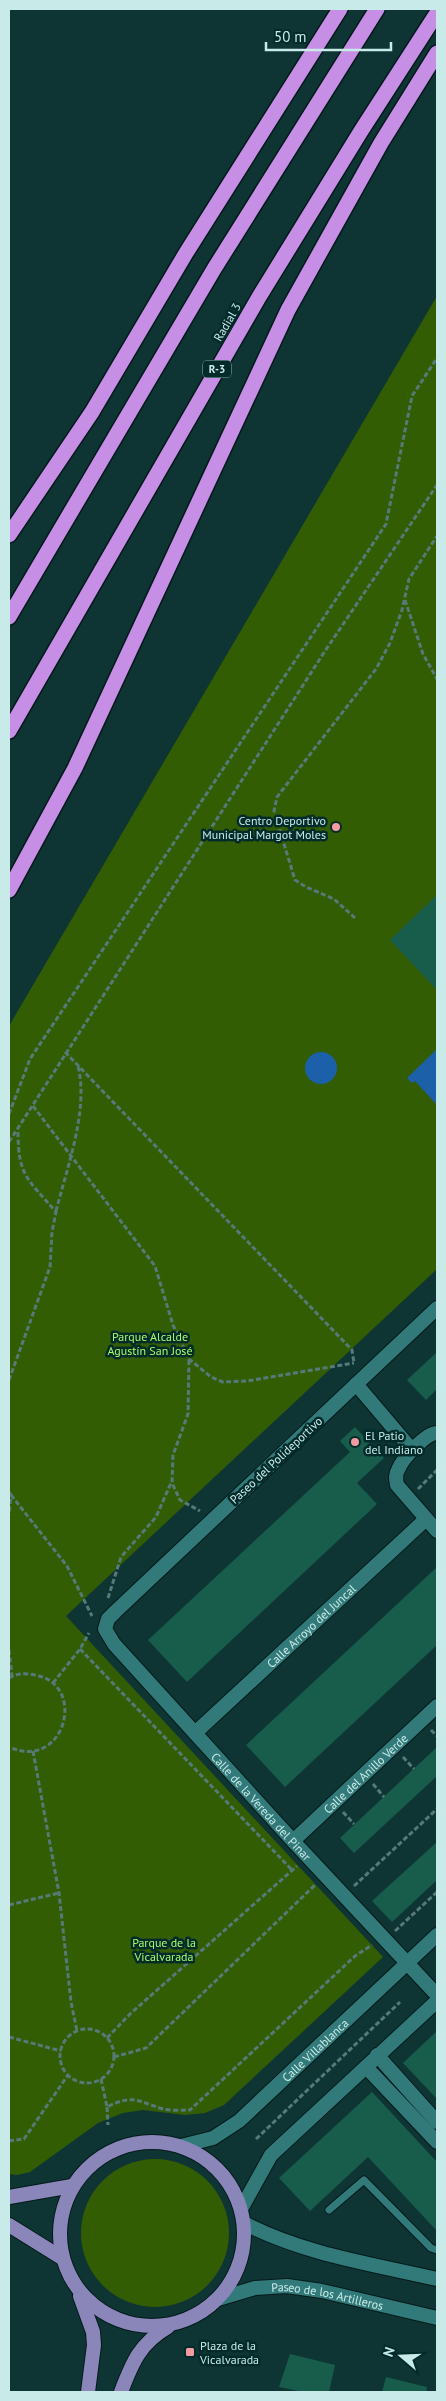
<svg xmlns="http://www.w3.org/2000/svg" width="446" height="2401" font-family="'PT Sans',sans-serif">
<rect width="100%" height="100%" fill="#0e3534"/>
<g fill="#335d03">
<path d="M437,296V1269L66,1616L383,1957L224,2105L205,2113L185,2115L143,2110L123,2113L98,2123L30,2172L17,2175L9,2174V1026Z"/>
<circle cx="155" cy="2233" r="74"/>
</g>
<g fill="#1b60a9">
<path d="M437,1049V1105L415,1081L412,1083L407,1078Z"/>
<circle cx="321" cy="1068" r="16"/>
</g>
<g fill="#185c4c">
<path d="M437,895V990L390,940Z"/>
<path d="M437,1352V1389L426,1400L407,1380Z"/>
<path d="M355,1427L384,1458L357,1483L377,1504L187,1682L148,1640L350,1452L340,1441Z"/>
<path d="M437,1567V1645L285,1787L246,1745Z"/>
<path d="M437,1747V1776L354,1853L340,1838Z"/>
<path d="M437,1842V1880L392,1922L372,1901Z"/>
<path d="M437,2031V2099L403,2063Z"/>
<path d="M372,2092L437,2162V2231L368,2157L310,2211L279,2178Z"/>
<path d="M290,2354L335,2365L329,2392H303L279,2387Z"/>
<path d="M386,2377L427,2387L426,2392H382Z"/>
</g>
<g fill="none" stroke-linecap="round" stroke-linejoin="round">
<defs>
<path id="service" d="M329,2210L364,2180L431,2248L437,2250"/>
<g id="minor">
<path id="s1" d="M437,1308L116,1611L108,1619L105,1629L114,1644L293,1841L437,1995"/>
<path d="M356,1384L412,1450"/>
<path d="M437,1433C426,1433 402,1459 398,1470C395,1475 396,1479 397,1485L437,1531"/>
<path id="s2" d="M195,1733L426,1519"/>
<path id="s3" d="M293,1841L437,1706"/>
<path d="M377,2055L437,2122"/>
<path d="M366,2067L437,2142"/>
</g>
<g id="tertiary">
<path d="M244,2223C303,2254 372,2264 437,2279"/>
<path id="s4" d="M218,2299L255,2288L287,2286L322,2291L437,2318"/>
</g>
<g id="secondary">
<path id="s5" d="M181,2146L213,2138L239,2121L437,1935"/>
<path d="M241,2209L271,2155L437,2001"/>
</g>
<g id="primary">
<circle cx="152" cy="2234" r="92"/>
<path d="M9,2197L72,2186"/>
<path d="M9,2225L62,2258"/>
<path d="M80,2296L93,2332L94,2345L88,2392"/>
<path d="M121,2392C132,2363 140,2343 168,2327"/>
</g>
<g id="motorway">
<path d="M9,535L92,412L186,253L340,9"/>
<path d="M9,617L214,269L377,9"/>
<path d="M9,731L259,297L361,131L437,13"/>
<path d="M9,890L75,768L288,310L381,143L437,53"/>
</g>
</defs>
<use href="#service" stroke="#041a1a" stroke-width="9"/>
<use href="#minor" stroke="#041a1a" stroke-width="16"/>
<use href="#tertiary" stroke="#041a1a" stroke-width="16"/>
<use href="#secondary" stroke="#041a1a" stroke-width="16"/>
<use href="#primary" stroke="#041a1a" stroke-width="16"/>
<use href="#motorway" stroke="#041a1a" stroke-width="18"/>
<g stroke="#557a79" stroke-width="3" stroke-dasharray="5 2.5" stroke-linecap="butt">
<path d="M405,600L423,654L437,679"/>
<path d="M355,918L334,899L306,887L295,880L274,811L277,797L376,669L390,643L402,610L409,579L437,536"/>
<path d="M65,1052L352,1350L354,1363"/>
<path d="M33,1106L155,1266L173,1325L189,1359L211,1377L223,1382L247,1381L354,1363"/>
<path d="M9,1114L30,1059L386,524L412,396L437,358"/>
<path d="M9,1142L325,651L437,485"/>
<path d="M56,1211C67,1168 89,1109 78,1066"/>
<path d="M189,1360L188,1414L173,1455L172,1483L180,1500L200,1511"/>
<path d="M9,1380L50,1267L52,1232L56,1212C28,1179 18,1177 18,1131"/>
<path d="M418,1489L437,1470"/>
<path d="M9,1492L11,1495L9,1515"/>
<path d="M11,1495L67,1566L92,1616"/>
<path d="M108,1598L121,1557L156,1517L171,1483"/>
<path d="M80,1649L292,1870"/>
<path d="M9,1650L12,1676"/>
<path d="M9,1678C17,1673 26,1673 35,1675C88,1684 65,1772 9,1747"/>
<path d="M53,1683L80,1649L89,1633"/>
<path d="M431,1730L437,1736"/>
<path d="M33,1751L59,1893L71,2002L77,2031"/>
<path d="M403,1757L414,1769"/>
<path d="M373,1784L384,1797"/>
<path d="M343,1812L354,1824"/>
<path d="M354,1886L437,1809"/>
<path d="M9,1905L59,1893"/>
<path d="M395,1931L437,1892"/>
<circle cx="87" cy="2056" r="27"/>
<path d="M9,2037L61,2051"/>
<path d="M107,2038L130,2014L297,1866"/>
<path d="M114,2057L146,2048L316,1884"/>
<path d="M101,2079L107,2107C133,2094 137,2101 163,2109C171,2111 182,2110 190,2110L355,1956L372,1945"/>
<path d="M107,2107L108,2125"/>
<path d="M256,2139L400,2002"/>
<path d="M9,2141L24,2139L68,2075"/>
</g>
<use href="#service" stroke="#327a79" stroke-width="7"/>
<use href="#minor" stroke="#327a79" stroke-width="14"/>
<use href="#tertiary" stroke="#327a79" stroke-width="14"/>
<use href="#secondary" stroke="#327a79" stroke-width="14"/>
<use href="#primary" stroke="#8b86ba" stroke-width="14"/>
<use href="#motorway" stroke="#c78ee5" stroke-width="15"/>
</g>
<g fill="#f49aa3" stroke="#022b2a" stroke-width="2">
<circle cx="336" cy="827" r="5"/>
<circle cx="355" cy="1442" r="5"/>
<rect x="185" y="2347" width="10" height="10" rx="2.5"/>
</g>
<g text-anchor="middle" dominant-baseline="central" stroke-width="5" stroke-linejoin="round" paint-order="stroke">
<rect fill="#022b2a" stroke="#8db1b0" stroke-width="1" x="203" y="360.5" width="28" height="17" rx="4"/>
<g font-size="11" font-weight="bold" fill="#c8eae9">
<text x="217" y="369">R-3</text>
</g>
<g font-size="12" fill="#c8eae9" stroke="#022b2a">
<text transform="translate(227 322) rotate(-60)">Radial 3</text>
<text transform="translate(276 1460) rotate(-43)">Paseo del Polideportivo</text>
<text stroke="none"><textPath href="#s2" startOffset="158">Calle Arroyo del Juncal</textPath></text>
<text stroke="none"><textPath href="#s3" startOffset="99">Calle del Anillo Verde</textPath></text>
<text stroke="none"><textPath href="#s1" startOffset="700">Calle de la Vereda del Pinar</textPath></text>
<text stroke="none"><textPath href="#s5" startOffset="168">Calle Villablanca</textPath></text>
<text stroke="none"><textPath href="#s4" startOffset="112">Paseo de los Artilleros</textPath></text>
</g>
<g font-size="12" fill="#c8eae9" stroke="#022b2a" text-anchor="start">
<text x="326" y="820" text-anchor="end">Centro Deportivo<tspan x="326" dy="14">Municipal Margot Moles</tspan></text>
<text x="365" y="1435">El Patio<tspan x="365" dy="14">del Indiano</tspan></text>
<text x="200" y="2345">Plaza de la<tspan x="200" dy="14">Vicalvarada</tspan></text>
</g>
<g font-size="12" fill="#a9fb67" stroke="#022b2a">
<text x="150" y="1336">Parque Alcalde<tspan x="150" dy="14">Agustín San José</tspan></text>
<text x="164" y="1942">Parque de la<tspan x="164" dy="14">Vicalvarada</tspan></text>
</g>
</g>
<rect width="446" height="2401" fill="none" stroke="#c8eae9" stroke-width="20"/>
<g transform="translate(401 2356) rotate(289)" stroke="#022b2a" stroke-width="4" paint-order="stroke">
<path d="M0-4L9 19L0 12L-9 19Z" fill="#c8eae9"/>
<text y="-8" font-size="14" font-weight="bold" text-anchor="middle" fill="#c8eae9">N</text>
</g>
<path d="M266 42v8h125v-8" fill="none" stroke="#c8eae9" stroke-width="2.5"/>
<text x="274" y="42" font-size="15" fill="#c8eae9" stroke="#022b2a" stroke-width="4" paint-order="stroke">50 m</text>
</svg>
